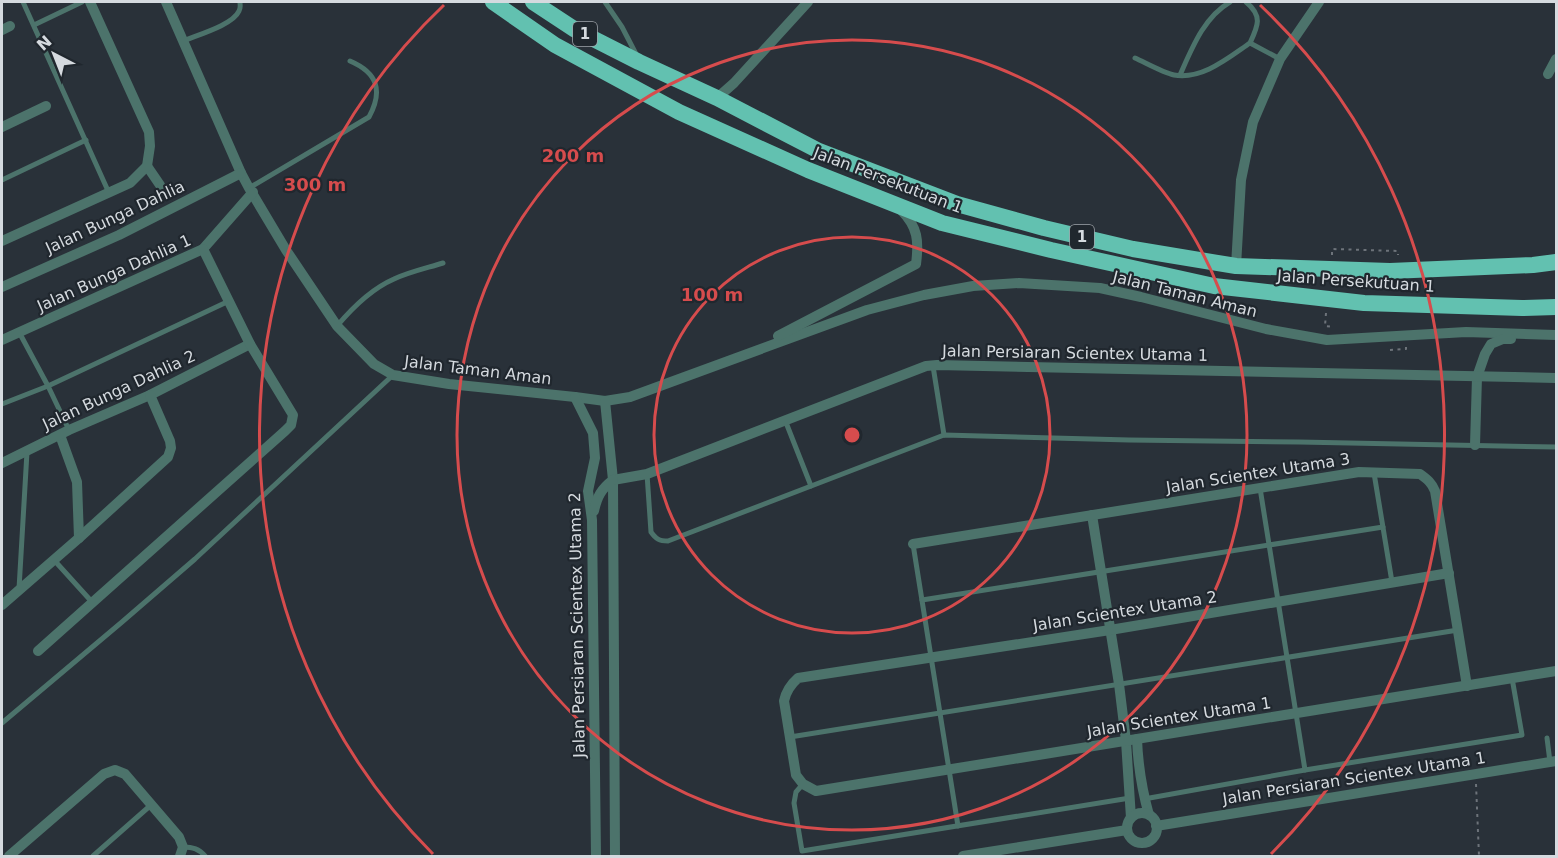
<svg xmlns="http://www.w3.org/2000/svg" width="1558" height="858" font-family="'DejaVu Sans',sans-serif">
<rect width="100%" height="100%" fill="#293139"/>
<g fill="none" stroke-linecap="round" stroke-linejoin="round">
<g stroke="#6d737a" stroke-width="2" stroke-dasharray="3 4.5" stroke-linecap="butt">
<path d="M1332,255V249L1398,251V255"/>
<path d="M1326,313L1325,326L1334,327"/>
<path d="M1390,350L1406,349V347"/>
<path d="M1476,784L1479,856"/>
</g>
<g stroke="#4c736b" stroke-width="5">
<path d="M23,2L109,193"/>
<path d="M605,2L622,27L636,54"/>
<path d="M1246,2C1263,16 1258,26 1250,43"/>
<path d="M34,25L82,2"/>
<path d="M183,41C197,35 233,25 239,11C241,7 240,6 240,2"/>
<path d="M1135,58C1146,63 1164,73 1174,75C1202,80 1228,58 1250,43L1280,59"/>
<path d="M1180,75C1192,48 1204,17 1230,2"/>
<path d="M2,180L86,140"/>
<path d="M249,188L369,117C383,91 378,73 350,61"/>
<path d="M337,326C353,307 371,289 394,279C409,272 427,268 443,263"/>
<path d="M19,332L48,386L69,430"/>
<path d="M933,366L944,435"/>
<path d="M2,404L48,386L229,301"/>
<path d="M785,420L811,486"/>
<path d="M1374,473L1392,582"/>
<path d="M647,474L651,532C656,539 659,541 668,541L944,435L1129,440L1299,442L1556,447"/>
<path d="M1260,488L1305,770"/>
<path d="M913,544L958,826"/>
<path d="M54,560L92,602"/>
<path d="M19,589L27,452"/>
<path d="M922,600L1383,527"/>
<path d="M2,723L122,622L195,559L393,375"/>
<path d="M790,737L1458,630"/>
<path d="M1547,738L1550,762"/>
<path d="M803,784L796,792L794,803L802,851L1130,798"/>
<path d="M1144,799L1305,770L1522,735L1512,678"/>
<path d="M183,847C193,847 199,849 205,856"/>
<path d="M93,856L151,805"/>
</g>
<g stroke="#4c736b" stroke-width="10">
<path d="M166,2L241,173L249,188L286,250L337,326L374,364L393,375L449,384L575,397L605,401L630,397L867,310L924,295L973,286L1019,283L1100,288L1141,297L1266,329L1327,340L1466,332L1556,335"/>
<path d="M2,30L10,26"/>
<path d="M1548,74L1556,59"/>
<path d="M717,98L734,83L808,2"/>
<path d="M2,127L46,106"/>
<path d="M147,166L160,185"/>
<path d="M2,241L130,183L147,166L150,146L149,132L90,2"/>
<path d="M1236,266L1241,180L1253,122L1280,59L1319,2"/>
<path d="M2,287L119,235L241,173"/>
<path d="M778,336L916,264C919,241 918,227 901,210"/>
<path d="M2,340L203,249L253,192"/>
<path d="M575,397L593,433L595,458L588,491L592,520L596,856"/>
<path d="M605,401L613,480L615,856"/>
<path d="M60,435L77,482L79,538"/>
<path d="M1475,445L1477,377L1485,354L1491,344L1503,339H1511"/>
<path d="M2,463L69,430L150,395L250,344"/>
<path d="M613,480L647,474L926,366L937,365L1556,378"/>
<path d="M594,511C597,497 601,489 613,480"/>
<path d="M1092,515L1119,684L1126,741L1131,818"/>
<path d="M913,544L1359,472L1420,474C1427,479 1432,483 1435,491L1467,686"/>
<path d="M1449,573L1110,630L798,678C790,685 786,691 784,701L796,775L803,784L816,791L1556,671"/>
<path d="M2,605L79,538L168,457L171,448L170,441L150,395"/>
<path d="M38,651L285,431L291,425L293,415L250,344L203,249"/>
<path d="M1137,739C1138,765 1142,790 1149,815"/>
<circle cx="1142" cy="828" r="15"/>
<path d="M1156,826L1556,761"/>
<path d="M9,856L104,774L115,770L125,774L179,837L183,847L180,856"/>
<path d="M963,856L1127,830"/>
</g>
<g stroke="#62c1b0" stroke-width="16">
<path d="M493,2L555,45L679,112L808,170L942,223L1051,250L1214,286L1364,303L1522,308L1556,307"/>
<path d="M533,2L574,29L639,62L717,98L819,151L957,204L1044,228L1133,249L1236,266L1390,271L1533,265L1556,262"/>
</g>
</g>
<g fill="none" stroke="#d64c4d" stroke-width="3">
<circle cx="852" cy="435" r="198"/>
<circle cx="852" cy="435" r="395"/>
<path d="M433 854A593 593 0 0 1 444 5M1260 5A593 593 0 0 1 1271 854"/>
</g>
<g text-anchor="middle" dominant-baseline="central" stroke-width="4.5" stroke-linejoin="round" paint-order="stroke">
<g fill="#20272e" stroke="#9fa4aa" stroke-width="1.5">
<rect x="573" y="22" width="24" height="24" rx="4.5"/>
<rect x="1070" y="225" width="24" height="24" rx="4.5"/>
</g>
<g font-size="15" font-weight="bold" fill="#d5dadf">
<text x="585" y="34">1</text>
<text x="1082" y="237">1</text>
</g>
<g font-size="16" fill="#d5dadf" stroke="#20272e">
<text transform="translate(888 180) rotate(21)">Jalan Persekutuan 1</text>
<text transform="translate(115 217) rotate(-25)">Jalan Bunga Dahlia</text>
<text transform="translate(114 273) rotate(-24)">Jalan Bunga Dahlia 1</text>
<text transform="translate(1356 281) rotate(4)">Jalan Persekutuan 1</text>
<text transform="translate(1185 294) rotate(14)">Jalan Taman Aman</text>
<text transform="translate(1075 353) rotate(1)">Jalan Persiaran Scientex Utama 1</text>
<text transform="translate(478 370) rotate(7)">Jalan Taman Aman</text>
<text transform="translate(119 390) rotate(-25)">Jalan Bunga Dahlia 2</text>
<text transform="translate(1258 473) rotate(-9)">Jalan Scientex Utama 3</text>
<text transform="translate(1125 611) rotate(-9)">Jalan Scientex Utama 2</text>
<text transform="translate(577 625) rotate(-91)">Jalan Persiaran Scientex Utama 2</text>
<text transform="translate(1179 717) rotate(-9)">Jalan Scientex Utama 1</text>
<text transform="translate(1354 778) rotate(-9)">Jalan Persiaran Scientex Utama 1</text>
</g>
</g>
<circle cx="852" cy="435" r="9" fill="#d64c4d" stroke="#20272e" stroke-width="3"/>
<g font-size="18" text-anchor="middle" font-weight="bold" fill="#d64c4d" stroke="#20272e" stroke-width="4.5" stroke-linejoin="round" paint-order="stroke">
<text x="573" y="162">200 m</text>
<text x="315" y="191">300 m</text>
<text x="712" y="301">100 m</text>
</g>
<rect width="1558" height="858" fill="none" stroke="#d5dadf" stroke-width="6"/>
<g transform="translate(54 54) rotate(318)" stroke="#20272e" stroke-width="4.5" paint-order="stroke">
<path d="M0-4.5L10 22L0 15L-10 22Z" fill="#d5dadf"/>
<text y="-9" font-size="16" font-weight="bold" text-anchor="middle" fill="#d5dadf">N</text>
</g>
</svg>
